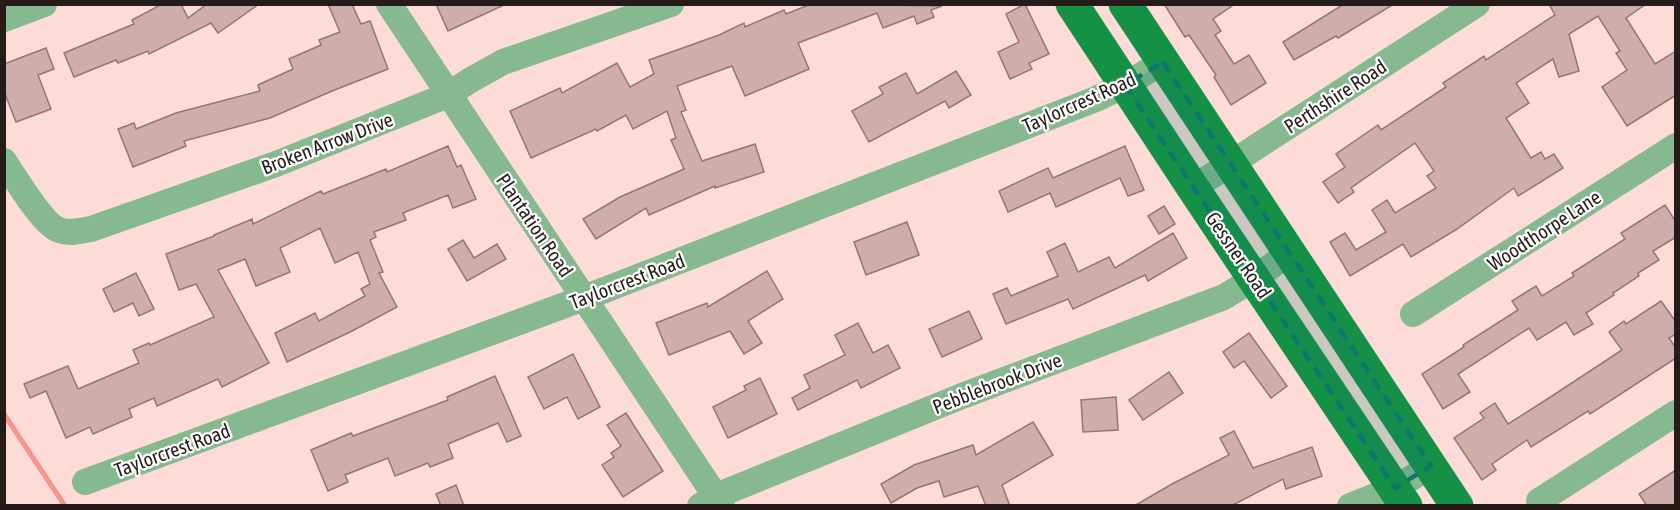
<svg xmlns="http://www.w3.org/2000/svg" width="1680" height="510" font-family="'Asap Condensed',sans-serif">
<rect width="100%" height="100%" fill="#fddbd7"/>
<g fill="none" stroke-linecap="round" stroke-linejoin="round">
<path stroke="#f5958c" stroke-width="5" d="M4,414L65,506"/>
</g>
<g fill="#ceaeaa" stroke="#947672" stroke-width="1.5">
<path d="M162,4H181L188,18L207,4H259L218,33L211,23L149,54L148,51L118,63L116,60L74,77L64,53L134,24L132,20Z"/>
<path d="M328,4H352L361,24L370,21L388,69L332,91L270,118L184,141L186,146L133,167L118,129L134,123L136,129L176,113L260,91L258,85L293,69L289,59L321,45L319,40L340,32Z"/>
<path d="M436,4H506L448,31Z"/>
<path d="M811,4L942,6L931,10L934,17L917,24L914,16L883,28L877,13L798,43L809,69L745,96L732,66L677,86L686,110L681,112L702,161L755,144L764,172L715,188V186L649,215L646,208L596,239L583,219L620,197L684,169L671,140L676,138L667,111L633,129L626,115L597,131L596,129L531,158L510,111L560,88L562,93L617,63L630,87L654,74L649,60L719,35L744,23L745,27L784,10L786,14Z"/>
<path d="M1025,4L1049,54L1029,63L1032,69L1010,79L998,52L1019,42L1006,14Z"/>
<path d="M1164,4H1235L1213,19L1221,31L1215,35L1234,64L1249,55L1266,83L1231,105L1214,77L1216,75L1189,35L1185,37Z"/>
<path d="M1344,4H1394L1338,38L1336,36L1294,60L1283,42Z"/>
<path d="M1549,4H1646L1626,18L1655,64L1676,51V95L1627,126L1602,87L1627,70L1616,53L1620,51L1598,16L1569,34L1579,71L1559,77L1553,59L1516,83L1529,103L1506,118L1531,158L1541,152L1545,159L1554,154L1563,168L1518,196L1514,188L1457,229L1411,257L1403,244L1350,276L1330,242L1345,233L1356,250L1386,232L1372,210L1387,200L1395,213L1436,188L1427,176L1434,171L1415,143L1351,188L1354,192L1338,203L1323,182L1345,167L1336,154L1378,125L1381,130L1446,87L1443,83L1484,56L1486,60L1555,15Z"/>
<path d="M46,48L54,69L38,75L51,109L16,122L4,91V64Z"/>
<path d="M956,71L971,95L949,108L945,101L869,142L852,111L883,94L879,87L906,73L917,94Z"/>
<path d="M448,146L457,167L461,165L476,199L453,208L448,195L403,213L406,220L374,232L376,237L370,240L383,272L379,273L397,307L352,331L287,362L275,333L315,313L319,321L365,296L361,289L370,284L358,252L335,263L320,228L280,248L290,272L256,286L245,259L218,270L269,363L222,387L218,379L157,406L154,398L129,409L132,417L93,434L90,427L66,438L46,391L30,398L24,384L68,366L78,389L139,363L133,350L149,343L150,345L214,317L196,284L179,290L166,254L214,236V235L252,219L253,224L321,191L323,194L386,169L387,172Z"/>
<path d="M1125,146L1144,190L1128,196L1120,178L1056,207L1050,193L1008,212L999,191L1048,168L1053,178Z"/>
<path d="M1665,205L1676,222V237L1653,251L1659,260L1638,273L1639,276L1613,293L1614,295L1586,313L1593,324L1574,335L1566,322L1537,340L1529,328L1458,374L1470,392L1443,409L1422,374L1464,347L1463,345L1518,310L1512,301L1536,286L1542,296L1574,276L1572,273L1625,239L1621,233Z"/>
<path d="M1164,206L1175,224L1159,234L1148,216Z"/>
<path d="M907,222L919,255L866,275L854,242Z"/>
<path d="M1173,233L1187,258L1148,281L1145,275L1073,309L1068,299L1006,324L993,294L1007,288L1011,296L1058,276L1047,252L1065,243L1078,272L1109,257L1115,268Z"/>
<path d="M463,240L474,258L497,244L506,259L467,281L448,249Z"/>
<path d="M767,271L783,299L748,321L762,343L744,354L730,331L669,355L656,323L707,303L708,307Z"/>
<path d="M136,273L154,309L139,316L133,303L114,312L103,289Z"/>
<path d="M1661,301L1676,322V334L1669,338L1676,348V358L1590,414L1588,411L1531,447L1527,440L1492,464L1496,470L1482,480L1454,438L1484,418L1480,413L1495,403L1508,424L1552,396L1622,350L1609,332L1624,321L1626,324Z"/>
<path d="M969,311L982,339L942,357L929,329Z"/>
<path d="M858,323L873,353L888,345L900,368L861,388L857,380L798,410L792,398L810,388L804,375L845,355L835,335Z"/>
<path d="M1249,333L1287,386L1271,398L1244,361L1234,368L1223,352Z"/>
<path d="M573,354L600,407L578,419L567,397L544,409L528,377Z"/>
<path d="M1169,372L1183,393L1143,420L1129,400Z"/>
<path d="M495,376L521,436L507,442L498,423L448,444L453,458L430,467L428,463L395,476L388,458L345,475L348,482L328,491L311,450L351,433L353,436L448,400L447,397Z"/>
<path d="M760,378L777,414L728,438L713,407L746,390L744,386Z"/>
<path d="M1116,397L1118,430L1083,432L1081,400Z"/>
<path d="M626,413L663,471L623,497L602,465L614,457L611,453L621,446L607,425Z"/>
<path d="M1033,422L1053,455L1002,485L1010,506H986L978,486L944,497L939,481L917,488L891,503L881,484L914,465L973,445L976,455Z"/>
<path d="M1234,431L1253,468L1312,447L1322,476L1286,489L1283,479L1231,506H1134L1172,484L1229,455L1220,438Z"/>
<path d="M1676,470V506H1647L1639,494Z"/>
<path d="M456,485L464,506H441L436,494Z"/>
</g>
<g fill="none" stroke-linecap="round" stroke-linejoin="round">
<g stroke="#86b990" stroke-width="26">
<path d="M389,4L722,506"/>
<path d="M4,19L44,4"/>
<path d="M4,161C15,177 42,224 59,230C69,234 80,231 91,229L276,164L448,95L469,81L503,62L671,4"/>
<path d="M1193,188L1477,4"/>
<path d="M1413,314L1676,146"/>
<path d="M85,482L584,298L1096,99L1125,85L1163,62"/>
<path d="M1539,501L1676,413"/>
<path d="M700,506L716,496L962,396L1224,297L1255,278L1289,253"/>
<path d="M1350,506L1395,488L1431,466"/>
</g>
<g stroke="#159147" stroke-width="33">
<path d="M1072,4L1193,188L1406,506"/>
<path d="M1125,4L1457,506"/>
</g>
</g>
<path fill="#0f766e" fill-opacity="0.2" stroke="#0f766e" stroke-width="4.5" stroke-dasharray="12 8" stroke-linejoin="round" d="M1163,62L1431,466L1395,488L1125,85Z"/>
<g text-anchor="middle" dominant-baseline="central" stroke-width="4.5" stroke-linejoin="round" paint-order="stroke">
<g font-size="20" fill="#271b1a" stroke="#fff">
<text transform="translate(1335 96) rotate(-33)">Perthshire Road</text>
<text transform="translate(1079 102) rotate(-24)">Taylorcrest Road</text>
<text transform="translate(327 143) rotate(-21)">Broken Arrow Drive</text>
<text transform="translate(535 225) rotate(56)">Plantation Road</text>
<text transform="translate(1544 230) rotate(-33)">Woodthorpe Lane</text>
<text transform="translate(1239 255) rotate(56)">Gessner Road</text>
<text transform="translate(627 281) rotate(-21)">Taylorcrest Road</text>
<text transform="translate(997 383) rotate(-21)">Pebblebrook Drive</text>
<text transform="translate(172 450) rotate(-20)">Taylorcrest Road</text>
</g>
</g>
<rect width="1680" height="510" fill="none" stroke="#271b1a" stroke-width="12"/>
</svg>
